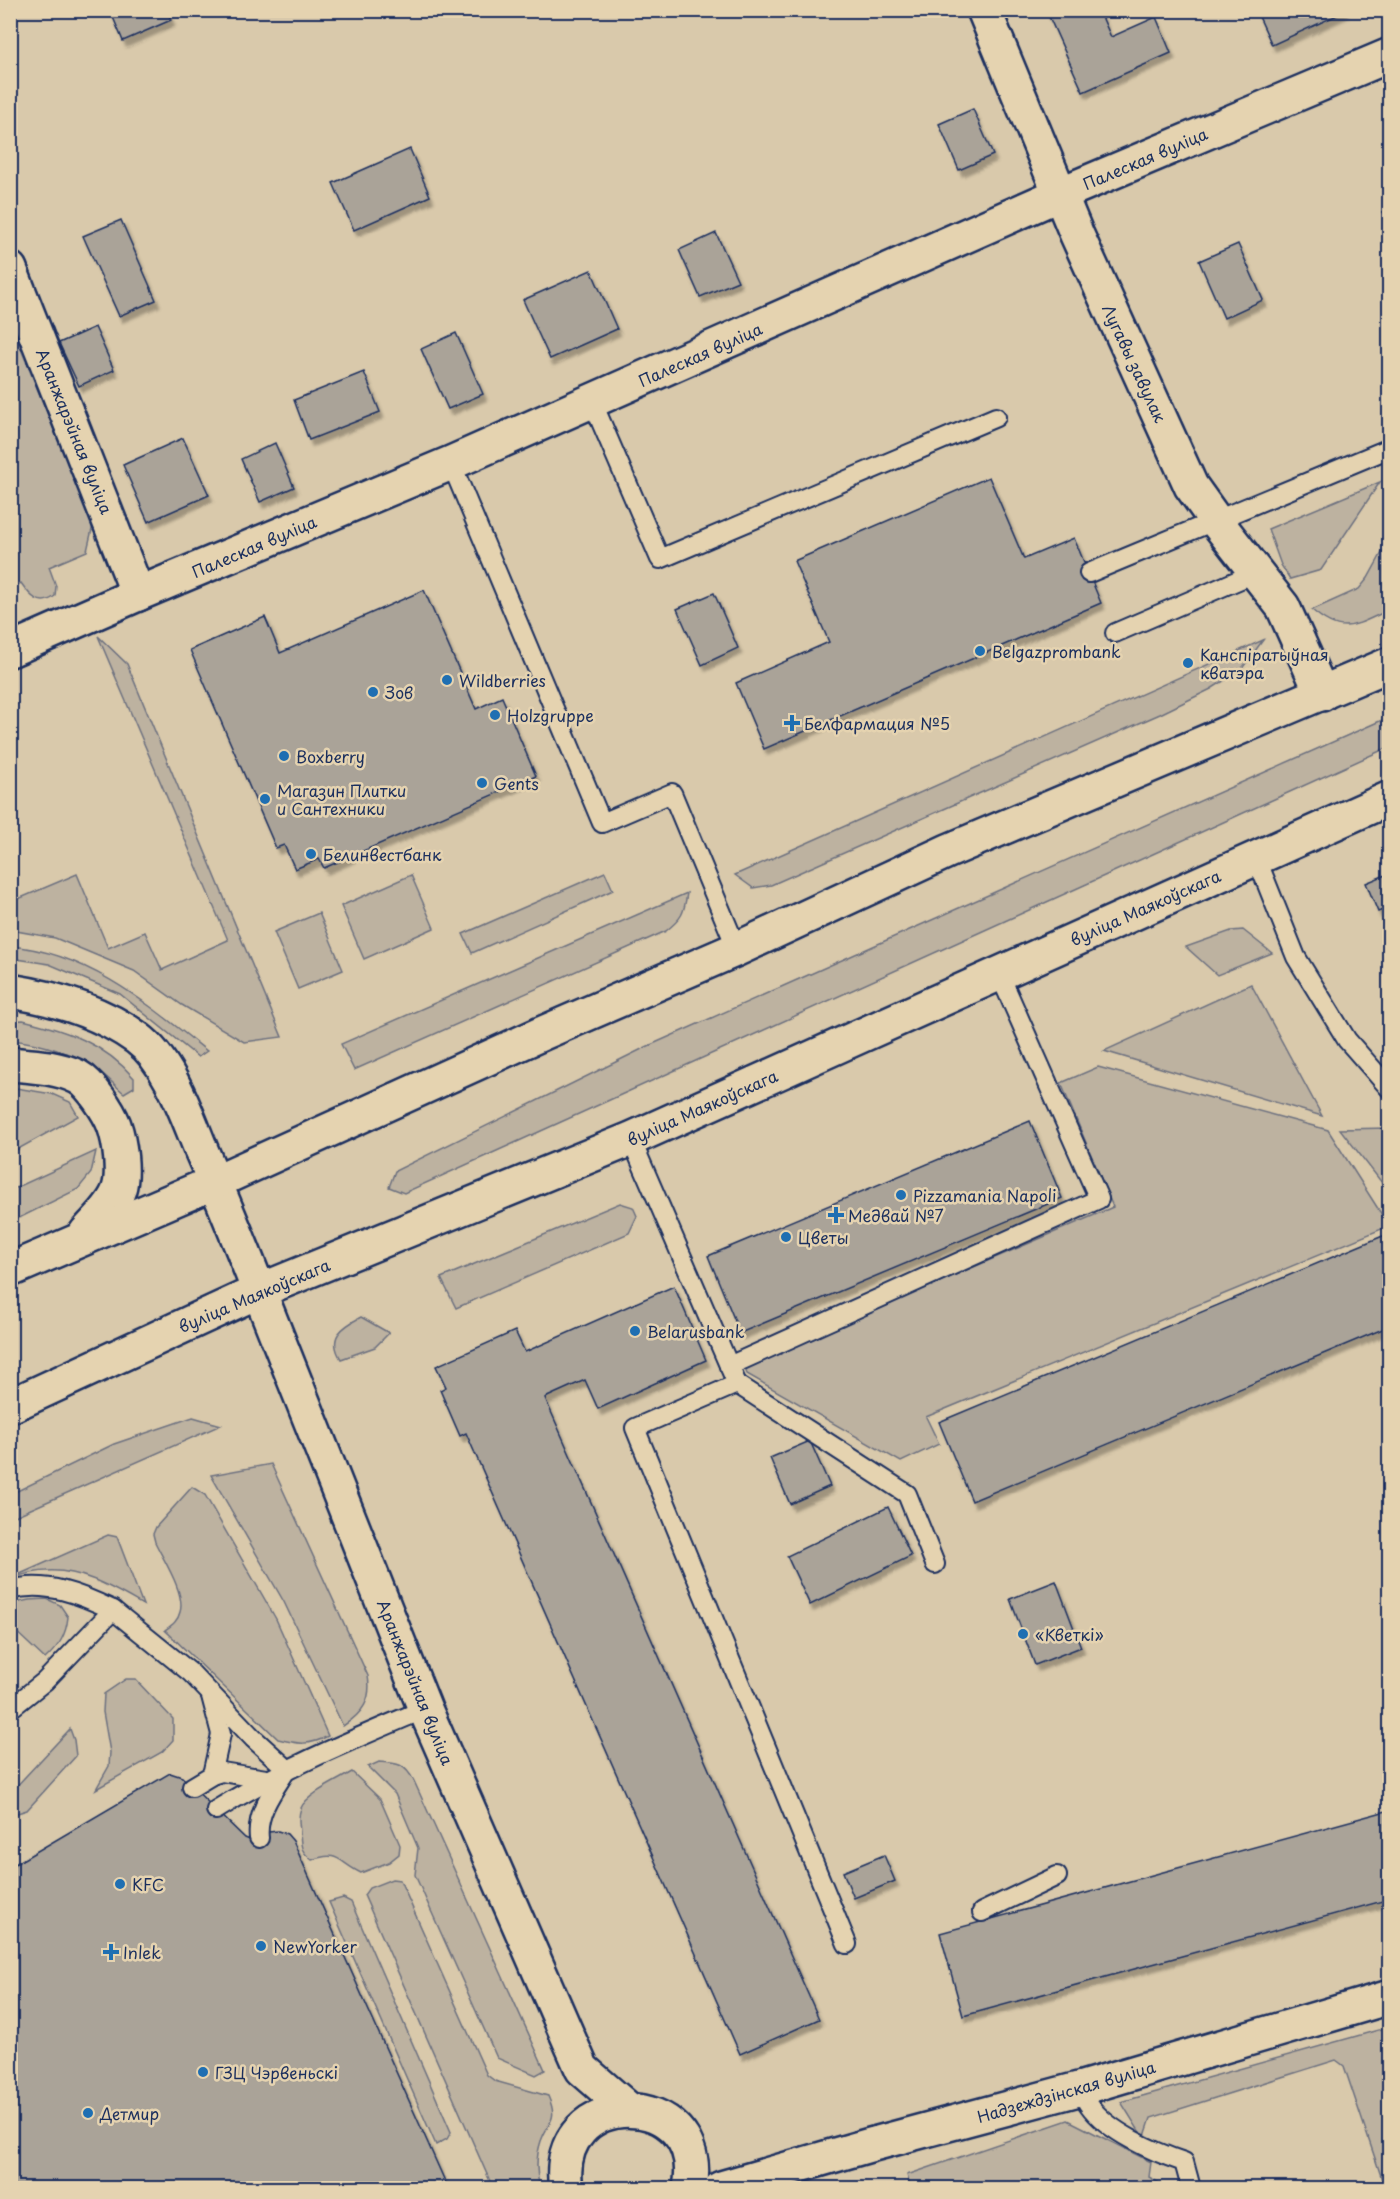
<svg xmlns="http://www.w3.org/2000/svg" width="1400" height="2199" font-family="'Playpen Sans',sans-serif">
<defs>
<filter id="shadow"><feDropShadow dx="3.5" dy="6" stdDeviation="1.5" flood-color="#0004"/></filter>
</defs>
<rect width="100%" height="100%" fill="#d9c9ab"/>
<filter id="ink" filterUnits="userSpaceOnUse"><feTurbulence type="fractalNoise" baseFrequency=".0167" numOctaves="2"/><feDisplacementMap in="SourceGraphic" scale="12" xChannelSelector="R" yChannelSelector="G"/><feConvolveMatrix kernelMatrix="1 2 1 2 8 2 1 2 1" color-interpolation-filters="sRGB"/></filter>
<g filter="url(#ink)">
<g fill="#bdb2a0" stroke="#6c707f" stroke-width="1.5">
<path d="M10,322L93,525L87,551L49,567L56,586L55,596C40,608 30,596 21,583L11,588Z"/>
<path d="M1380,482L1321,570L1290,579L1281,565L1268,529Z"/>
<path d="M1389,540V610C1355,625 1343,637 1312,610L1359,589L1368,578Z"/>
<path d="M98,636L127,664L282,1037L244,1042L182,1005L134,971L55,938L11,930V902L77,874L108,948L145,932L162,970L228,940Z"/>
<path d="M1263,640L1241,670L1211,689L1160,714L771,885L753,888L735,875Z"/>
<path d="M1389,717V747L404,1193L389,1187L395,1171L646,1047Z"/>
<path d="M605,872L613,890L472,953L463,934Z"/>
<path d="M411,875L434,928L364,959L341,906Z"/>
<path d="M687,893C684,914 682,918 666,931L354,1070L341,1044Z"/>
<path d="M319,913L343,970L298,989L274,932Z"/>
<path d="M1243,930L1272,953L1217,975L1186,947L1231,931Z"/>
<path d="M11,946C89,953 148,1004 207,1051L198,1057L120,994L49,964L11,958Z"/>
<path d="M1251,984L1322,1116L1104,1051Z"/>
<path d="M23,1020C67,1031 104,1043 134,1078V1087L124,1093C115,1086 108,1077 99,1071C72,1053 42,1043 11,1040L10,1021Z"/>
<path d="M1098,1067L1328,1130L1389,1226L926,1417L939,1444L901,1462L747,1374L744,1366L1113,1207L1061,1083Z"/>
<path d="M10,1087L52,1094L70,1102L78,1116L11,1153Z"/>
<path d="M1389,1128L1390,1188H1386L1340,1129Z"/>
<path d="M96,1151L91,1173L78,1189L11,1222V1190Z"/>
<path d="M620,1203L633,1207L637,1216L629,1233L456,1308L441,1278Z"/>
<path d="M361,1317L389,1333L375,1347L341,1359C327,1337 342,1327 361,1317Z"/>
<path d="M193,1417L221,1425L15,1516L11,1511V1494L114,1444Z"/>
<path d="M271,1464L368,1676C372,1700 363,1713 343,1726L284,1602L211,1475Z"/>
<path d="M192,1487L205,1495L276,1619L328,1736C310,1746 297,1744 278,1739L165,1630C172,1625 178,1621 180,1612C186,1594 163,1559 155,1542L153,1534L156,1527Z"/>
<path d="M108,1535L117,1537L143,1605C113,1588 82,1569 47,1571C35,1571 22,1575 11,1578Z"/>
<path d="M47,1599L60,1605L68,1617C66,1636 59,1646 45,1659L11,1627L10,1604L29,1600Z"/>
<path d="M126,1679H135L173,1719V1740L162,1752L96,1789L109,1766L110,1752L103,1712L104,1694Z"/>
<path d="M70,1729L74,1740L76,1756L27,1810L11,1815V1792Z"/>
<path d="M379,1762C399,1763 405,1764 414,1781L545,2070L536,2075L497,2058L415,1875L418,1848L395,1794L368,1767Z"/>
<path d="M352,1772L380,1799L400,1845L399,1854L389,1862L361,1873C338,1862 339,1850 312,1860C300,1851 301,1846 300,1831C299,1823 298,1816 301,1808C307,1794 339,1780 352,1772Z"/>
<path d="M392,1879L400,1880L487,2075L495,2081L548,2096C559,2121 548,2121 541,2141C536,2156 536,2173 540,2188H493L364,1895L369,1888Z"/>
<path d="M343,1898L351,1902L451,2132L447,2139L436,2145L329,1902Z"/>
<path d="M1389,2027V2188H1385L1344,2066L1336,2060L1151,2118L1144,2139L1121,2102Z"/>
<path d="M1068,2120L1151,2162L1149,2177L1168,2188H1094L1091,2182L1070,2188H911L907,2175Z"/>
</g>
<g fill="#aaa398" stroke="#1b2f5e" stroke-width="1.5" filter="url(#shadow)">
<path d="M110,10H167L171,20L123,41Z"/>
<path d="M1046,10H1099L1111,37L1156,17L1171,53L1083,92Z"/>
<path d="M1256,10H1343L1344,12L1272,45Z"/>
<path d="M973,109L993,155L959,170L939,124Z"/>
<path d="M410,149L430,196L354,230L333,183Z"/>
<path d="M1390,209V227L1383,212Z"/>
<path d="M121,220L156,300L119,316L83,236Z"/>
<path d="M716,233L738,281L700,297L679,250Z"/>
<path d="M1238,244L1263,300L1224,318L1199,261Z"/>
<path d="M591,270L617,329L550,359L523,300Z"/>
<path d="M95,327L114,370L79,386L59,343Z"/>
<path d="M456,333L483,394L448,409L421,349Z"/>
<path d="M364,372L380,412L309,440L294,400Z"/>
<path d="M183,438L209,495L148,522L123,465Z"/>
<path d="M275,443L294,487L260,502L241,459Z"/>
<path d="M989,477L1024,559L1074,538L1101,603L764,749L736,683L829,642L794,561Z"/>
<path d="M424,590L476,709L502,697L536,776L324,868L319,859L295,869L284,845L276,848L190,650L265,617L280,653Z"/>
<path d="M714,593L738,648L702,665L677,609Z"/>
<path d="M1390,873V907L1378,912L1366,883Z"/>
<path d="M1030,1121L1062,1198L740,1333L708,1256Z"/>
<path d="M1390,1233V1326L972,1501L939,1422Z"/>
<path d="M674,1286L706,1360L598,1409L585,1380L545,1398L819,2019L740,2054L466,1433L460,1436L440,1390L446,1387L436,1366L515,1331L525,1352Z"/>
<path d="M810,1441L830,1486L790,1504L770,1458Z"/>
<path d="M888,1507L911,1556L810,1605L787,1556Z"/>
<path d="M1056,1581L1081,1647L1035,1665L1010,1599Z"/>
<path d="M170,1773L182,1777L245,1838L252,1841L269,1832L278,1831L287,1834L293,1841L448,2188H10V1867Z"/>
<path d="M1390,1810V1899L963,2016L940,1933Z"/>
<path d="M884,1855L895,1881L854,1898L843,1872Z"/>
</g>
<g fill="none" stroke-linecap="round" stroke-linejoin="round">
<defs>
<g id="lane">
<path d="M592,401L660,559L996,417"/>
<path d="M451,463L602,823L672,793L737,949"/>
<path d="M1089,573L1390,448"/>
<path d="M1115,633L1257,572"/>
<path d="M1256,857L1296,957L1347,1040L1390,1089"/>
<path d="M631,1139L737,1384L635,1428L847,1944"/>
<path d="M729,1366L1099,1199L999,973"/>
<path d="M737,1384L907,1494L935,1564"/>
<path d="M10,1590C46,1580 82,1595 113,1610"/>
<path d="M211,1696L221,1734L212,1775"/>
<path d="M10,1709L45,1681L113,1610L191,1673L253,1738L287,1769"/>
<path d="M192,1787L212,1775L222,1772L266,1779"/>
<path d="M216,1810C283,1768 352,1740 425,1709"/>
<path d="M259,1838C256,1812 274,1790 287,1769"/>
<path d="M982,1912L1057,1876"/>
<path d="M1082,2088C1084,2093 1085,2100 1089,2105C1108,2132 1154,2152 1184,2162L1191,2188"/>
</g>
<g id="street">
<path d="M984,10L1077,235L1191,486L1216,521L1283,607L1322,694"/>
<path d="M10,269L138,594"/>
<path d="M10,650L138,594L451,463L1060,194L1390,55"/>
<path d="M259,1291L425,1709L582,2069L628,2109"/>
<path d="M566,2188C549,2084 709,2085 690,2188"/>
<path d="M721,2188L870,2145L1082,2088L1390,1997"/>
</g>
<g id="primary">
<path d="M10,991C55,998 100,1011 137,1038C170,1062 187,1116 202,1152C222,1198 241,1245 259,1291"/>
<path d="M10,1064C33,1066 57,1067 78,1077C91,1084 109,1112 114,1125C120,1142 124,1173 119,1189C114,1206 97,1220 86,1233"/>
<path d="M10,1270L215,1182L543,1033L737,949L948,851L1390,664"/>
<path d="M10,1406L259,1291L631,1139L1390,798"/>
</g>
</defs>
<use href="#lane" stroke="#1b2f5e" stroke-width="22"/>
<use href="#street" stroke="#1b2f5e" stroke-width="38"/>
<use href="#primary" stroke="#1b2f5e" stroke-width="38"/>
<use href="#lane" stroke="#e5d3b0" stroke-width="18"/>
<use href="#street" stroke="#e5d3b0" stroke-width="33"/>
<use href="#primary" stroke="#e5d3b0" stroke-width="33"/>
</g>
</g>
<g fill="#1f6fb2" stroke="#e5d3b0" stroke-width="2">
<circle cx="980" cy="651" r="6"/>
<circle cx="1188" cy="663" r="6"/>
<circle cx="447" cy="680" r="6"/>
<circle cx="373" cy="692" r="6"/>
<circle cx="495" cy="715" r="6"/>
<path d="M789 714h6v6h6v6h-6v6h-6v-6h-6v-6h6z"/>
<circle cx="284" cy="756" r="6"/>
<circle cx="482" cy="783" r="6"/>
<circle cx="265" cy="799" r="6"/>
<circle cx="311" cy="854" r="6"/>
<circle cx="901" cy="1195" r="6"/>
<path d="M833 1206h6v6h6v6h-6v6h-6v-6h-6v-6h6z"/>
<circle cx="786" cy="1237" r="6"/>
<circle cx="635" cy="1331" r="6"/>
<circle cx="1023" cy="1634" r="6"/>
<circle cx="120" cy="1884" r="6"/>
<circle cx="261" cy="1946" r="6"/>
<path d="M108 1943h6v6h6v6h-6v6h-6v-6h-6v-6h6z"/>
<circle cx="203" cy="2072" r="6"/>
<circle cx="88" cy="2113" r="6"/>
</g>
<g text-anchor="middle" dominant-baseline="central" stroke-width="5" stroke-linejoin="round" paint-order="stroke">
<g font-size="16" fill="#1b2f5e" stroke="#e5d3b0">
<text transform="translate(1145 158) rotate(-23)">Палеская вуліца</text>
<text transform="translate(700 354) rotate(-24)">Палеская вуліца</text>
<text transform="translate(1135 363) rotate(65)">Лугавы завулак</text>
<text transform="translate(75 431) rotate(68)">Аранжарэйная вуліца</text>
<text transform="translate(254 546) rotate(-23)">Палеская вуліца</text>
<text transform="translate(1145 907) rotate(-24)">вуліца Маякоўскага</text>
<text transform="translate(702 1107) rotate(-24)">вуліца Маякоўскага</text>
<text transform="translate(254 1295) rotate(-23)">вуліца Маякоўскага</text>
<text transform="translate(416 1682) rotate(68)">Аранжарэйная вуліца</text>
<text transform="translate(1066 2091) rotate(-16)">Надзеждзінская вуліца</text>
</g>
<g font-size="16" fill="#1b2f5e" stroke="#e5d3b0" text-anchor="start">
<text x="992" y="651">Belgazprombank</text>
<text x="1200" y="654">Канспіратыўная<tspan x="1200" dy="18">кватэра</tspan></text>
<text x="459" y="680">Wildberries</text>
<text x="385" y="692">Зов</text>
<text x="507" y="715">Holzgruppe</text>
<text x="804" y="723">Белфармация №5</text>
<text x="296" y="756">Boxberry</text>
<text x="494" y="783">Gents</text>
<text x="277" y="790">Магазин Плитки<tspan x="277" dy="18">и Сантехники</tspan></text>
<text x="323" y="854">Белинвестбанк</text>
<text x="913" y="1195">Pizzamania Napoli</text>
<text x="848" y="1215">Медвай №7</text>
<text x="798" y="1237">Цветы</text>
<text x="647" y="1331">Belarusbank</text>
<text x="1035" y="1634">«Кветкі»</text>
<text x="132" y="1884">KFC</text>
<text x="273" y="1946">NewYorker</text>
<text x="123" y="1952">Inlek</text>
<text x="215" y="2072">ГЗЦ Чэрвеньскі</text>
<text x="100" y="2113">Детмир</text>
</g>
</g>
<rect width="1400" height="2199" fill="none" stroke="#e5d3b0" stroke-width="36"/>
<rect x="18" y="18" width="1364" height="2163" fill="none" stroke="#1b2f5e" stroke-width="2" filter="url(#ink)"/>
</svg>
